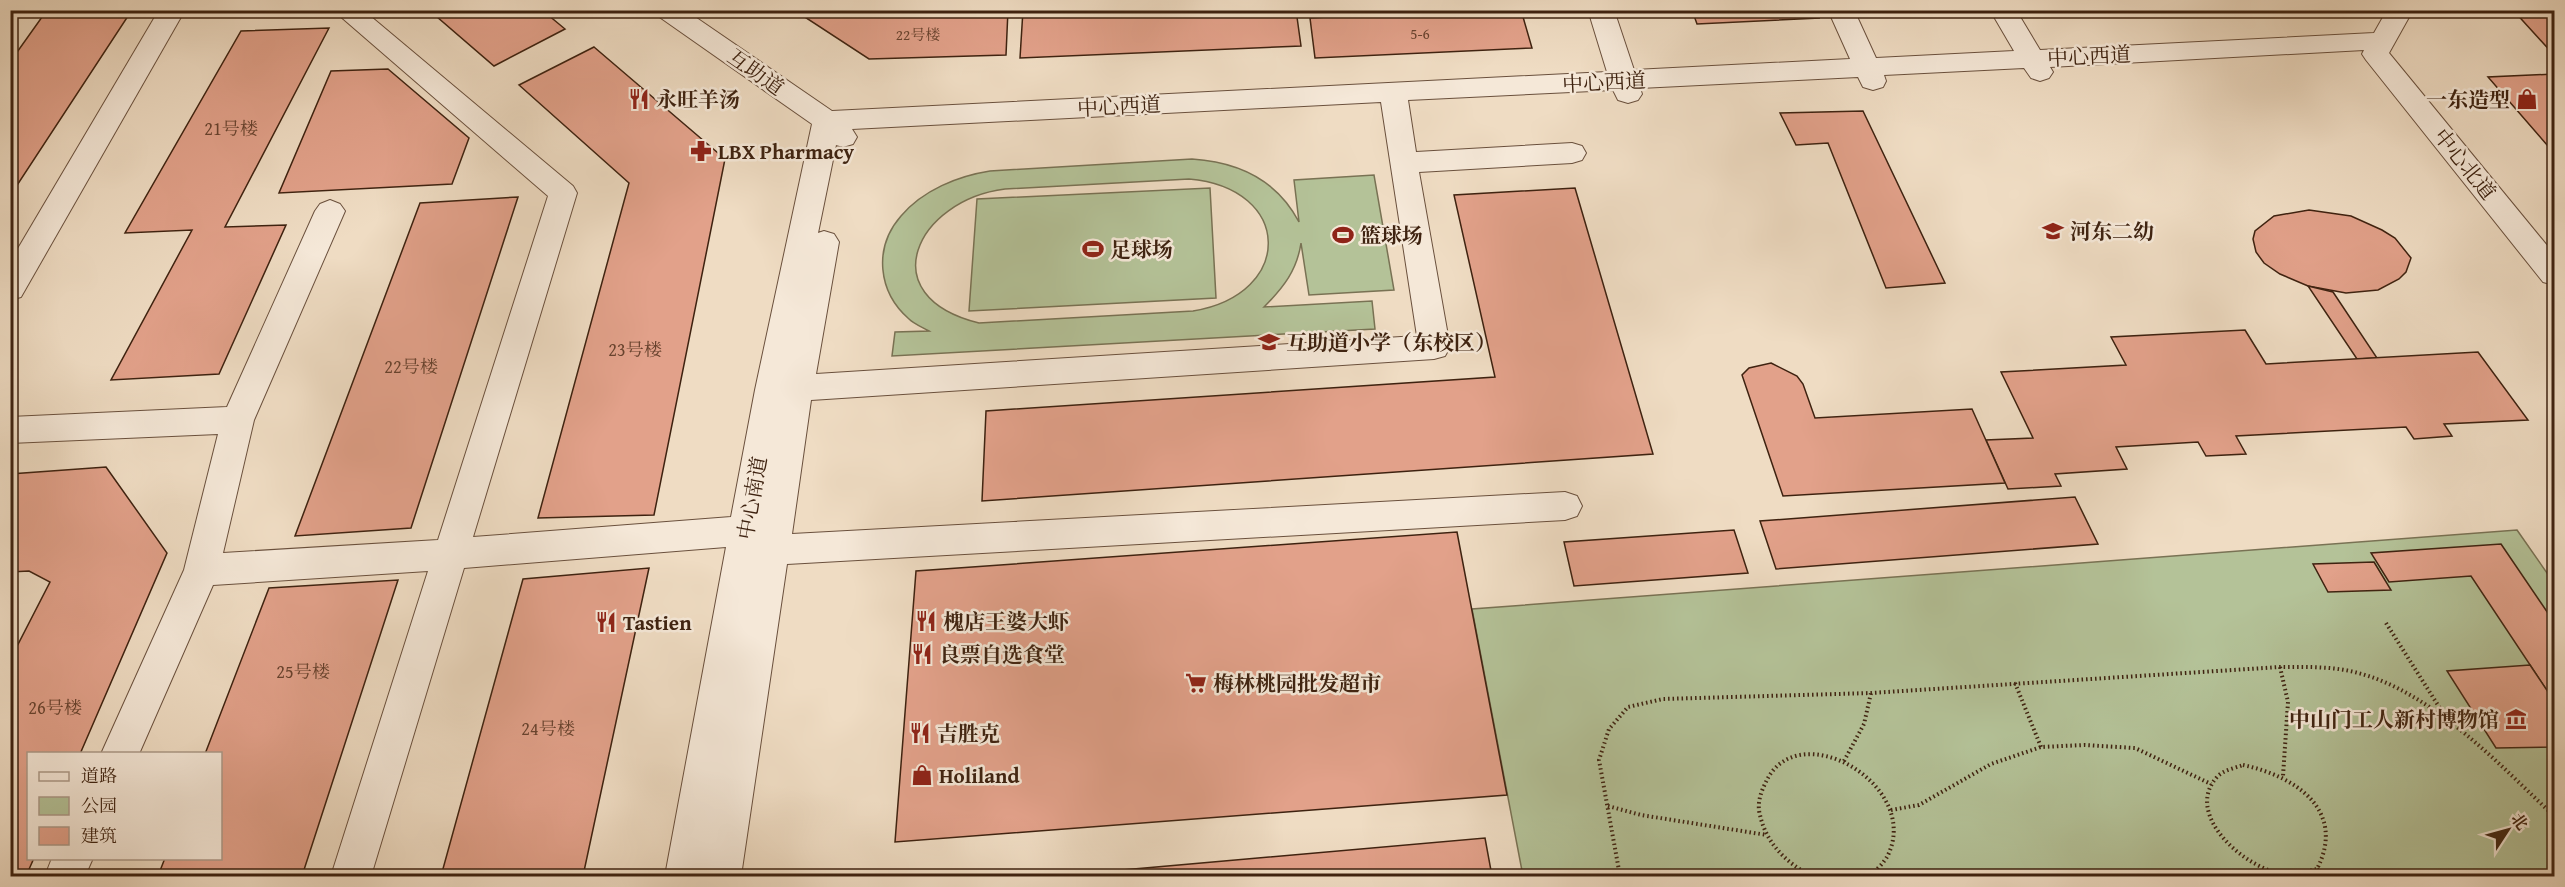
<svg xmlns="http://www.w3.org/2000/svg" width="2565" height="887" font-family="'Gentium Book Plus','Noto Serif SC',serif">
<rect width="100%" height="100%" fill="#efdcc3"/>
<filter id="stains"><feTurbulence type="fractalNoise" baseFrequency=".00333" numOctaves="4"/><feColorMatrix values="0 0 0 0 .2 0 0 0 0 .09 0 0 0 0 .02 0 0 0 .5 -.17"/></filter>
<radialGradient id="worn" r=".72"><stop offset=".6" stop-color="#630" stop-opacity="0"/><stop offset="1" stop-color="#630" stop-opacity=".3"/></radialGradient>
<g fill="#b4c298" stroke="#797254" stroke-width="1.5" fill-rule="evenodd">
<path d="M1192,159C1238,162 1277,180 1299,222L1294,180L1374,175L1394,290L1309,295L1301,243C1297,270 1284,287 1264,307L1372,301L1375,329L892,356L895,332L929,331C922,327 914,324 909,319C878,292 873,248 901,216C923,190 958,176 990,171ZM1189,179C1293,188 1295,294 1193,311L979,323C870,296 917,200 1005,189Z"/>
<path d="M1210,188L1216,298L969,311L977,199Z"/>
<path d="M2517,530L2554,583V876H1523L1472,609Z"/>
</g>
<g fill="#e2a18a" stroke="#3e2210" stroke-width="1.5">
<path d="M47,10H132L10,196V62Z"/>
<path d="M429,10H542L565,29L494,66Z"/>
<path d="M794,10H901L904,12L1008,10L1006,55L869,59Z"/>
<path d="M1023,10H1296L1301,46L1020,58Z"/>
<path d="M1455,10H1521L1532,48L1315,58L1310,18Z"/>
<path d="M1692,10H1815L1819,18L1697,24Z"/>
<path d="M2513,10H2554V55Z"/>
<path d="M329,28L225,227L286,225L219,374L111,380L192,230L125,233L241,31Z"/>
<path d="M594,47L725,159L654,515L538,518L629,183L519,85Z"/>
<path d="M388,69L469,138L452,184L279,193L331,71Z"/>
<path d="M2554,74V153L2488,77Z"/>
<path d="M1863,111L1945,283L1886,288L1828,143L1796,145L1780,113Z"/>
<path d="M1575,188L1653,454L982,501L986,411L1495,377L1454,195Z"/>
<path d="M518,197L411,528L295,536L420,203Z"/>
<path d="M2309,210L2351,216L2382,230L2395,238L2411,258L2406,272L2399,279L2378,290L2346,293L2308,286L2280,274L2264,263L2256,252L2253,239L2255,231L2274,216Z"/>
<path d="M2308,286L2333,292L2377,358L2357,359Z"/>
<path d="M2245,330L2266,364L2478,352L2528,420L2444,424L2452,436L2414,439L2406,427L2236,436L2246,454L2206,456L2198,442L2116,447L2127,469L2055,474L2061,486L2008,489L1986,440L2033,438L2001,372L2126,365L2111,337Z"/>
<path d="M1771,363L1797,376L1803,384L1815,418L1972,409L2005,483L1783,496L1742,375L1749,368Z"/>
<path d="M106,467L167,553L80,754H28V858H34L26,876H10V660L50,582L29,571L10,572V474Z"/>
<path d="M2075,497L2098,544L1776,569L1760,521Z"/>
<path d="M1734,530L1748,573L1574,586L1564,542Z"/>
<path d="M1457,532L1507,795L895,842L916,571Z"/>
<path d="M2501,544L2554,622V691L2548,692L2471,576L2389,582L2371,553Z"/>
<path d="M2374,562L2391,590L2328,592L2313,564Z"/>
<path d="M649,568L583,876H441L523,579Z"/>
<path d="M398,580L302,876H158L165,858H220V754H205L269,588Z"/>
<path d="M2530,665L2548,692L2554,691V747L2496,748L2447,671Z"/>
<path d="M1485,838L1492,876H1100V872Z"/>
</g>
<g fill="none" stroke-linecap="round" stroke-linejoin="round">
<defs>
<g id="minor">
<path d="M159,10H185L21,297L10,300V262Z"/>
<path d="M333,10H363L573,186L577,193L473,537L731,517L755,390L812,124L658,16L654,10H685L832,111L1607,72L1588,10H1614L1634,70L1850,59L1828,10H1854L1876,58L2014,51L1990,10H2016L2040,50L2374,33L2387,10H2413L2389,53L2554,254V285L2543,282L2366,60L2362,54L2364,50L2050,67L2053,72L2049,78L2040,81L2031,78L2024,68L1884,75L1886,81L1883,87L1873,90L1863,87L1858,77L1640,88L1642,94L1638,100L1628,103L1618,100L1613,90L1408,100L1416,152L1572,143L1582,146L1586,153L1582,160L1572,163L1419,172L1450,347L1445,356L1434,359L811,400L792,534L1565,492L1577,496L1582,506L1577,516L1565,520L787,564L741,876H665L726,547L464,568L371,876H331L428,571L213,585L139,754H101L184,570L218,434L10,443V417L227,407L315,211L320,204L330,200L340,204L345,211L254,420L223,553L438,540L548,196ZM1381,102L1417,336L816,374L839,242L834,234L824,231L818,233L836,145L843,147L853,144L857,137L852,129Z"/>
<path d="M52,858H93L85,876H45Z"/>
</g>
</defs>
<use href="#minor" stroke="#6a503d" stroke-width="2"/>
<g stroke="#3e2210" stroke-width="4" stroke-dasharray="1.5 3" stroke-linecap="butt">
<path d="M2386,623L2448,721"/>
<path d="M2280,667L2288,702L2283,776"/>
<path d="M2015,683L2041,747"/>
<path d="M1844,761L1864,724L1871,693"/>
<path d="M2243,765C2295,776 2347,810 2317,869C2307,871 2296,875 2285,874C2247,871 2181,814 2218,776C2224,770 2235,768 2243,765Z"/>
<path d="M1608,806L1641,815L1767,835"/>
<path d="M1891,810L1919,805L1991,764L2041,747L2084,745L2135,748L2211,784"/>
<path d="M2317,869L2326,876"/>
<path d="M1620,876L1599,760L1609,729L1628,707L1663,699L1871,693L2280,667C2306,667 2333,666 2358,673C2432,692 2500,765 2554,816"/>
<path d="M1812,876C1787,864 1766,843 1760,815C1757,805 1760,794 1765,784C1795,712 1922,784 1888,855C1884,863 1876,870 1870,876"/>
<path d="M2310,876L2316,870"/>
</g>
<use href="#minor" fill="#f5e8d8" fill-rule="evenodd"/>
</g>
<defs>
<symbol id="restaurant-bare" viewBox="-9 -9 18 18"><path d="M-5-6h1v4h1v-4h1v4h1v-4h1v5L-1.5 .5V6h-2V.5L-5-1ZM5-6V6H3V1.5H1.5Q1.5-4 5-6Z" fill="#8f2418" stroke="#f5e8d8" stroke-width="2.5" paint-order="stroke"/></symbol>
<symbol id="shop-bare" viewBox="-9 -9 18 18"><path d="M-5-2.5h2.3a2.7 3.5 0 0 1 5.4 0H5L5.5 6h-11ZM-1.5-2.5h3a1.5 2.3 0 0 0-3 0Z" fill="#8f2418" stroke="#f5e8d8" stroke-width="2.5" paint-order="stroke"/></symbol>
<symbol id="pharmacy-bare" viewBox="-9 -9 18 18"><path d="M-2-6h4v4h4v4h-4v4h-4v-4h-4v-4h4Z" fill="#8f2418" stroke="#f5e8d8" stroke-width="2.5" paint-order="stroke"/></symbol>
<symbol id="school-bare" viewBox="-9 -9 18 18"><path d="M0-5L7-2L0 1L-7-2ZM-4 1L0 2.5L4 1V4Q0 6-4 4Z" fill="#8f2418" stroke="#f5e8d8" stroke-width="2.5" paint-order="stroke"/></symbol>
<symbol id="stadium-bare" viewBox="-9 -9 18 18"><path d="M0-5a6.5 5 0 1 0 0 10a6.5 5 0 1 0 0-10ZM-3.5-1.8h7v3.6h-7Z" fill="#8f2418" stroke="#f5e8d8" stroke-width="2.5" paint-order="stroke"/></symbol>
<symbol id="supermarket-bare" viewBox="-9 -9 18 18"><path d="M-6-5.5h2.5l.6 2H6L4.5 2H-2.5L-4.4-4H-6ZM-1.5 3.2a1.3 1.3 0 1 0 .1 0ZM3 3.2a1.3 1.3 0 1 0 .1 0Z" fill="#8f2418" stroke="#f5e8d8" stroke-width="2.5" paint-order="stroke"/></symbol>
<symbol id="museum-bare" viewBox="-9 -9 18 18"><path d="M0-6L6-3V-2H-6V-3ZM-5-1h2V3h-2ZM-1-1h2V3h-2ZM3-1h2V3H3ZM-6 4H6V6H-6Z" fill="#8f2418" stroke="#f5e8d8" stroke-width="2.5" paint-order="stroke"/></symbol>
</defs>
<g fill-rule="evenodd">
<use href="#restaurant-bare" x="624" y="84" width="30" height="30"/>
<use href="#shop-bare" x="2512" y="84" width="30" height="30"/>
<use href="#pharmacy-bare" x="686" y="136" width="30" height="30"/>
<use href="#school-bare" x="2038" y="216" width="30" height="30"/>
<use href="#stadium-bare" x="1328" y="220" width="30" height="30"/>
<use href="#stadium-bare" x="1078" y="234" width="30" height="30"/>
<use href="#school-bare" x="1254" y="327" width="30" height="30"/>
<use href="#restaurant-bare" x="911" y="606" width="30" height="30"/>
<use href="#restaurant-bare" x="591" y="607" width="30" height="30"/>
<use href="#restaurant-bare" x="907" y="639" width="30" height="30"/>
<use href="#supermarket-bare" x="1181" y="668" width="30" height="30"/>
<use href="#museum-bare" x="2501" y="704" width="30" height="30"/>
<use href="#restaurant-bare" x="905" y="718" width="30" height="30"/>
<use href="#shop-bare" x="907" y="760" width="30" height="30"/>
</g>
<g text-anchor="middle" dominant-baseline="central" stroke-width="5" stroke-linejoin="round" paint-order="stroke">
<g font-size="15" fill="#67422e">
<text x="1420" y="33">5-6</text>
<text x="918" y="34">22号楼</text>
</g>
<g font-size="18" fill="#67422e">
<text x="231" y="128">21号楼</text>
<text x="635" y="349">23号楼</text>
<text x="411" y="366">22号楼</text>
<text x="303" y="671">25号楼</text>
<text x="55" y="707">26号楼</text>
<text x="548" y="728">24号楼</text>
</g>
<g font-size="21" fill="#3e2210" stroke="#f5e8d8">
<text transform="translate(2089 56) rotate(-3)">中心西道</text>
<text transform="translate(756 72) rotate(35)">互助道</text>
<text transform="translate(1604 82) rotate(-3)">中心西道</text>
<text transform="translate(1119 106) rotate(-3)">中心西道</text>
<text transform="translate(2465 164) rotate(51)">中心北道</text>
<text transform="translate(752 498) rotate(-80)">中心南道</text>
</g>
<g font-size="21" font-weight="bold" fill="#3e2210" stroke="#f5e8d8" text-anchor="start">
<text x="656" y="99">永旺羊汤</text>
<text x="2510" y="99" text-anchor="end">一东造型</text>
<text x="718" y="151">LBX Pharmacy</text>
<text x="2070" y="231">河东二幼</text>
<text x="1360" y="235">篮球场</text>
<text x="1110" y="249">足球场</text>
<text x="1286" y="342">互助道小学（东校区）</text>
<text x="943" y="621">槐店王婆大虾</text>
<text x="623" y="622">Tastien</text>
<text x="939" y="654">良票自选食堂</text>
<text x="1213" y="683">梅林桃园批发超市</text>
<text x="2499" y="719" text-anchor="end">中山门工人新村博物馆</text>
<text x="937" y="733">吉胜克</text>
<text x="939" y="775">Holiland</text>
</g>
</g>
<rect width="2565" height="887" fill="none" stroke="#efdcc3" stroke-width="36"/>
<rect x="12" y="12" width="2541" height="863" fill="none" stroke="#3e2210" stroke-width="3"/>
<rect x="18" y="18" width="2529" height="851" fill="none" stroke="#3e2210" stroke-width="1.5"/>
<rect x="27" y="752" width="195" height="108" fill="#f5e8d8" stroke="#ac9988" stroke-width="1.5"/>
<rect x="39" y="772" width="30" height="9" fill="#f5e8d8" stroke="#ac9988" stroke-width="1.5"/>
<text x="81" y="782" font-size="18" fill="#3e2210">道路</text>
<rect x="39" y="797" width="30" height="18" fill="#b4c298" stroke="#ac9988" stroke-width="1.5"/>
<text x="81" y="812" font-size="18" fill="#3e2210">公园</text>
<rect x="39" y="827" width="30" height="18" fill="#e2a18a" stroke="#ac9988" stroke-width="1.5"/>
<text x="81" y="842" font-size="18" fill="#3e2210">建筑</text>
<g transform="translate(2508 830) rotate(54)" stroke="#f5e8d8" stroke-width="4.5" paint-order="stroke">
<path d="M0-4.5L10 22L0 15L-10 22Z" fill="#3e2210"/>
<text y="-9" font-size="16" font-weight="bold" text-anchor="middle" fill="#3e2210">北</text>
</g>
<rect width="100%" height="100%" filter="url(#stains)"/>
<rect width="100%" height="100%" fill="url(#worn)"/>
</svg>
